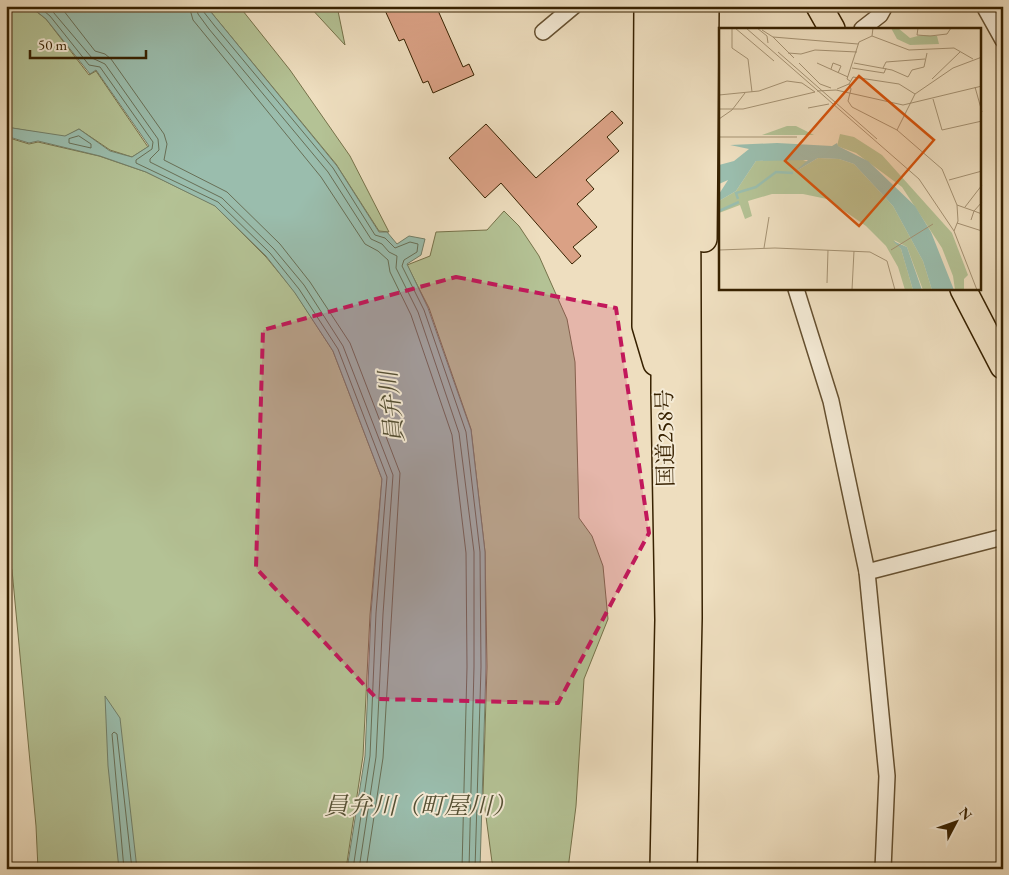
<svg xmlns="http://www.w3.org/2000/svg" width="1009" height="875" font-family="'EB Garamond','Noto Serif JP',serif">
<rect width="100%" height="100%" fill="#eedebf"/>
<filter id="stains"><feTurbulence type="fractalNoise" baseFrequency=".004" numOctaves="4"/><feColorMatrix values="0 0 0 0 .2 0 0 0 0 .09 0 0 0 0 .02 0 0 0 .5 -.17"/></filter>
<radialGradient id="worn" r=".72"><stop offset=".6" stop-color="#630" stop-opacity="0"/><stop offset="1" stop-color="#630" stop-opacity=".3"/></radialGradient>
<g fill="#b4c295" stroke="#76724a">
<path d="M6,6H29L46,19L89,75L96,71L148,147L132,157L110,150L79,129L64,137L6,127Z"/>
<path d="M206,6H239L290,70L350,156L389,232L379,231L336,164Z"/>
<path d="M309,6H337L345,45Z"/>
<path d="M6,137L29,144L38,142L99,156L146,172L214,205L266,257L294,291L333,351L382,479L370,615L363,756L346,869H38L36,826L12,570L6,552Z"/>
<path d="M504,211L519,226L539,256L567,319L575,362L579,518L592,536L603,566L608,619L584,679L576,806L568,869H495L492,862L483,794L487,667L485,552L471,429L429,308L407,265L430,256L436,232L487,230Z"/>
</g>
<g fill="#9abdad" stroke="#727f68">
<path d="M30,6H206L337,166L379,232H387L397,244L409,236L425,239L421,255L407,264L428,308L471,430L485,552L486,667L480,869H347L365,756L371,613L382,479L333,351L295,293L266,256L215,206L146,172L100,156L38,141L29,143L6,136V127L65,136L79,129L110,151L132,157L149,146L96,70L90,74L46,19Z"/>
<path d="M105,696L120,718L137,869H119L108,766Z"/>
</g>
<g fill="none" stroke-linecap="round" stroke-linejoin="round">
<g stroke="#686f56" stroke-width="1">
<path d="M38,6L50,16L89,65L100,67L153,142L152,149L136,160V163L218,202L270,253L299,289L338,349L387,477L376,613L370,756L353,869"/>
<path d="M48,6L92,58L105,64L158,139L159,150L150,159V162L222,198L274,249L304,285L343,346L393,475L383,614L376,757L359,869"/>
<path d="M60,6L95,51L105,54L111,59L164,134L167,144L164,160L227,192L280,244L310,282L350,343L400,473L383,758L366,869"/>
<path d="M189,6L193,20L321,177L365,244L378,251L388,260L390,272L411,315L452,435L466,553L467,667L462,869"/>
<path d="M196,6L198,14L209,29L328,172L371,239L382,244L389,252L397,256L396,268L418,312L459,433L474,552V667L469,869"/>
<path d="M202,6L203,11L214,25L333,168L375,235L385,238L395,248L410,242L418,244L417,252L404,260L402,266L424,310L466,432L480,552L481,667L475,869"/>
<path d="M79,136L91,144V148L69,143V139Z"/>
<path d="M124,869L112,734L114,732L117,734L132,869"/>
</g>
</g>
<g fill="#daa185" stroke="#372100">
<path d="M383,6H436L463,67L469,64L474,75L433,93L428,81L423,83L404,39L399,41Z"/>
<path d="M612,111L623,123L607,137L619,151L586,180L594,189L577,204L597,227L573,247L581,256L572,264L501,183L485,198L449,158L486,124L536,178Z"/>
</g>
<g fill="none" stroke-linecap="round" stroke-linejoin="round">
<defs>
<g id="minor">
<path d="M984,6L1003,40"/>
<path d="M862,29L880,15L885,6"/>
<path d="M543,32L574,6"/>
<path d="M796,289L831,401L867,572L887,776L883,869"/>
<path d="M867,572L1003,537"/>
</g>
<g id="trunk">
<path d="M647,6L645,326L656,363"/>
<path d="M819,6L832,29"/>
<path d="M704,239L706,6"/>
<path d="M963,289L1003,366"/>
<path d="M663,869L668,620L664,392L665,6"/>
<path d="M684,869L689,618L687,6"/>
</g>
</defs>
<use href="#minor" stroke="#655030" stroke-width="18"/>
<use href="#trunk" stroke="#372100" stroke-width="28"/>
<use href="#minor" stroke="#f4ead5" stroke-width="15"/>
<use href="#trunk" stroke="#eedebf" stroke-width="25"/>
</g>
<path fill="#c2185b" fill-opacity="0.2" stroke="#c2185b" stroke-width="4" stroke-dasharray="10 6" stroke-linejoin="round" d="M456,277L616,308L649,533L558,703L377,699L256,568L263,330Z"/>
<g text-anchor="middle" dominant-baseline="central" stroke-width="4" stroke-linejoin="round" paint-order="stroke">
<g font-size="22" fill="#372100" stroke="#f4ead5">
<text transform="translate(665 438) rotate(-91)">国道258号</text>
</g>
<g font-size="24" font-style="italic" fill="#555034" stroke="#f4ead5">
<text transform="translate(391 407) rotate(-96)">員弁川</text>
<text x="420" y="805">員弁川（町屋川）</text>
</g>
</g>
<g transform="translate(719 28)">
<rect width="262" height="262" fill="#eedebf"/>
<path d="M172,0H179L191,10L203,7L218,8L220,16L191,17L178,11ZM68,98H77L95,107H43ZM121,106L135,109L163,127L233,205L249,247L245,251V262H236L234,248L223,220L183,159L137,125L118,118ZM79,130L89,134L74,145L99,130L120,131L135,136L174,178L204,233L213,262H204L188,219L175,212L182,221L194,262H186L179,239L167,218L147,198L108,171L84,166H53L29,173L33,188L26,191L21,177L0,185V173L17,163L37,133Z" fill="#b4c295"/>
<path d="M58,115L113,118L118,115L119,118L149,133L196,178L212,204L235,262H213L204,233L174,178L135,136L120,131L99,130L74,145L89,132L37,133L17,163L0,173V166L9,152L0,156V137L15,133L30,121L11,117ZM174,213L188,219L203,262H194L182,221Z" fill="#9abdad"/>
<path fill="none" stroke="#9abdad" stroke-width="2.5" d="M19,171L17,165L37,159L57,144L74,145M0,183L20,174"/>
<path fill="none" stroke="#a59273" stroke-width="1" d="M13,0V20L29,31L33,64M16,0L55,33M27,0L200,151L235,203L258,262M38,0L48,8L49,15M199,0L198,7L211,8L228,6L232,0M43,2L54,9L139,16M153,8L190,22L235,20L254,31M54,9L75,30M59,24L158,111M69,25L82,26L96,22L138,24M80,35L101,56L112,60M98,35L129,49M135,35L173,42L189,49L193,42L205,39L208,25M133,40L165,45L167,40M164,40L167,34L206,31M112,41L114,35L122,38L119,45M213,51L241,24M131,53L128,51L140,14L153,8L154,0M130,56L132,61L129,73L133,79L178,102L223,141L238,177L239,193L235,203M256,59L263,84M118,61L130,56L134,49L180,56L196,66M98,63L117,62L184,77L263,58M0,67L40,63L68,53L83,55L96,64M214,71L223,102L263,93M89,80L110,76M0,81H24L96,64M0,91L13,82L26,65M178,102L196,66L234,40L263,29M0,109H78M230,152L263,143M238,177L255,183L263,174M246,179L263,157M252,192L255,183L263,186M238,195L263,203M45,220L50,189M0,222L56,220L151,224L168,233L176,262M172,222L214,196M108,255L109,222M133,262L135,223"/>
<path fill="#d6530b" fill-opacity="0.15" stroke="#d6530b" stroke-width="2.5" d="M140,48L215,112L140,198L66,133Z"/>
<rect width="262" height="262" fill="none" stroke="#372100" stroke-width="2.5"/>
</g>
<rect width="1009" height="875" fill="none" stroke="#eedebf" stroke-width="25"/>
<rect x="8" y="8" width="994" height="860" fill="none" stroke="#372100" stroke-width="2.5"/>
<rect x="12" y="12" width="984" height="850" fill="none" stroke="#372100"/>
<g transform="translate(956 822) rotate(49)" stroke="#f4ead5" stroke-width="4" paint-order="stroke">
<path d="M0-4L9 19L0 12L-9 19Z" fill="#372100"/>
<text y="-8" font-size="14" font-weight="bold" text-anchor="middle" fill="#372100">N</text>
</g>
<path d="M30 50v8h116v-8" fill="none" stroke="#372100" stroke-width="2.5"/>
<text x="38" y="50" font-size="15" fill="#372100" stroke="#f4ead5" stroke-width="4" paint-order="stroke">50 m</text>
<rect width="100%" height="100%" filter="url(#stains)"/>
<rect width="100%" height="100%" fill="url(#worn)"/>
</svg>
